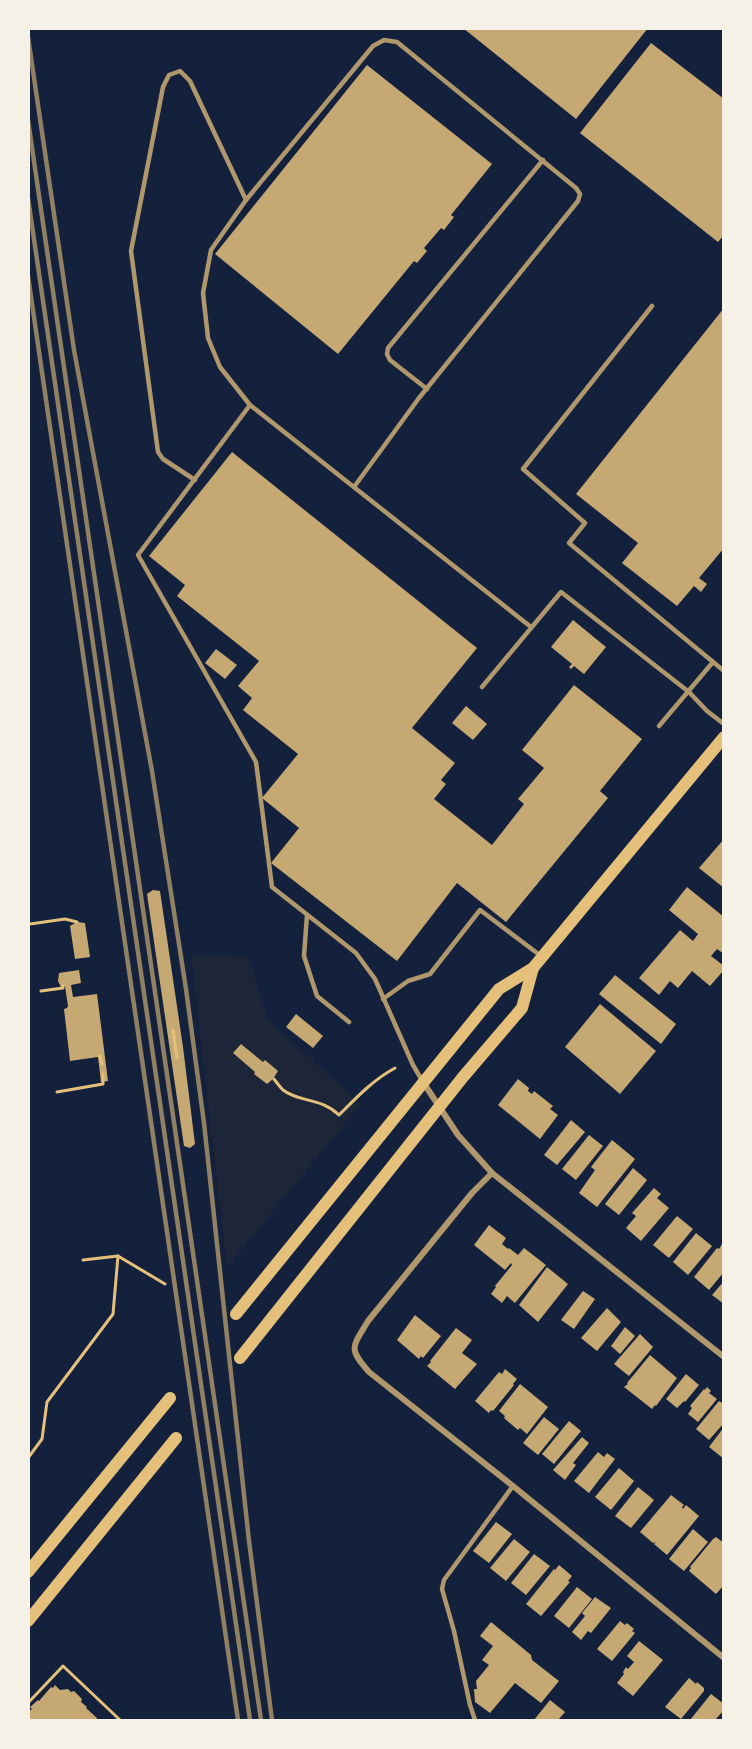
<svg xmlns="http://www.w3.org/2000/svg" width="752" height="1749" font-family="Merriweather,serif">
<rect width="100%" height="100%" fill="#14213d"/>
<path fill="#1d2539" d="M191,955L249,957L268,1020L361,1104L227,1267Z"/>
<g fill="#c6a872">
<path d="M463,28H648L576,119Z"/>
<path d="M651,43L724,99V235L718,242L580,133Z"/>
<path d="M367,65L492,164L451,215L454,217L444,230L441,228L424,248L427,251L417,263L414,261L338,354L215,254Z"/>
<path d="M724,308V548L699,578L707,584L701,592L694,586L677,606L622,563L638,543L576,494Z"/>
<path d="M232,452L477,648L412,728L455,763L441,780L446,784L434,799L492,845L524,804L518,799L544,768L522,750L574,685L642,739L600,791L608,798L506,922L457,883L397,961L271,863L299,828L262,798L298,754L243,710L252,698L238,686L259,661L177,596L185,585L149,556Z"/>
<path d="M573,620L606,647L584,674L574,666L571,669L569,667L572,664L551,647Z"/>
<path d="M216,649L237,665L225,679L205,663Z"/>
<path d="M466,706L487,724L473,740L452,723Z"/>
<path d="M724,839V888L699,868Z"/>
<path d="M687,887L724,917V954L717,949L711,956L724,966V970L710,986L692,971L678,988L670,981L659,995L639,978L680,930L693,941L698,934L669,910Z"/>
<path d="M153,890L160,891L183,1047L195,1144L190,1148L184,1146L147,894Z"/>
<path d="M77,922L85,923L90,957L75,959L70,926Z"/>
<path d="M79,970L81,983L71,985L73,997L97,994L108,1081L101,1082L98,1057L70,1061L64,1009L67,1008L68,1006L65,986L61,987L58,981L59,973Z"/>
<path d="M615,975L676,1024L661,1044L599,994Z"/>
<path d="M600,1004L656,1051L620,1094L565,1047Z"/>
<path d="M296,1014L323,1036L313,1048L286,1027Z"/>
<path d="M241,1044L263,1062L265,1060L278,1071L273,1079L267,1084L254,1074L255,1072L233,1053Z"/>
<path d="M518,1079L529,1088L528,1091L532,1094L534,1091L553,1106L550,1109L558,1115L540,1139L498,1105Z"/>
<path d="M571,1120L585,1132L557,1165L544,1155Z"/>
<path d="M589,1135L603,1146L576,1180L562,1169Z"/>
<path d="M612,1140L635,1159L597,1207L579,1193L595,1170L591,1167Z"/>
<path d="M633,1168L647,1180L619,1215L605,1204Z"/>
<path d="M654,1188L661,1194L657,1198L669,1208L641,1241L626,1228L636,1216L632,1213Z"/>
<path d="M677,1216L693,1229L669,1258L653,1245Z"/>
<path d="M489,1225L506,1238L502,1244L508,1249L509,1248L518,1255L524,1248L546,1265L515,1303L507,1296L502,1303L491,1294L496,1287L495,1286L512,1265L511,1263L505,1270L474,1245Z"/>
<path d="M696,1233L712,1246L688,1275L673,1262Z"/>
<path d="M722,1244L724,1245V1272L709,1290L694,1277L717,1248L719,1249Z"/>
<path d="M547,1267L568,1284L538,1322L519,1305Z"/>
<path d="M724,1281V1304L712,1295Z"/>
<path d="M583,1291L595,1299L574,1329L561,1320Z"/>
<path d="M607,1308L621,1322L597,1351L581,1338Z"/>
<path d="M415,1315L441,1336L423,1358L421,1356L419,1359L397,1340Z"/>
<path d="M625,1327L635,1336L620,1354L611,1346Z"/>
<path d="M456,1328L472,1340L462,1353L477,1364L455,1389L427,1366L431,1362L430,1361Z"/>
<path d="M640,1334L653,1347L629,1376L614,1364Z"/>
<path d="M650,1355L677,1378L656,1406L655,1405L652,1409L624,1387L628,1384L627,1383Z"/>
<path d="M505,1369L517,1379L513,1384L514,1385L493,1411L491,1410L489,1413L475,1401L499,1372L502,1374Z"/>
<path d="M686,1374L699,1385L685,1402L684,1401L677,1408L666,1399Z"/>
<path d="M520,1384L548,1407L527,1434L520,1428L518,1430L504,1418L505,1416L499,1411Z"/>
<path d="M707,1387L711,1391L709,1393L717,1399L698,1422L688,1414L692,1408L690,1406L704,1389L705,1390Z"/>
<path d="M719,1401L724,1404V1423L709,1440L696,1429Z"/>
<path d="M544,1417L559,1429L538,1455L523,1443Z"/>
<path d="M569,1421L581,1431L554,1464L542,1454Z"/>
<path d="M724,1427V1459L709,1447Z"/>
<path d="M582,1437L589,1443L573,1463L576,1465L565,1480L553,1470Z"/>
<path d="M598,1452L604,1457L607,1453L615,1459L589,1493L574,1481Z"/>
<path d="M619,1468L634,1481L611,1510L595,1497Z"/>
<path d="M638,1487L654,1500L631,1528L615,1516Z"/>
<path d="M671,1495L684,1505L682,1507L683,1509L686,1505L699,1516L667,1555L654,1544L656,1542L653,1543L640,1532Z"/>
<path d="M496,1522L512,1534L489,1563L473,1551Z"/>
<path d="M693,1529L708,1542L684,1571L669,1559Z"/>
<path d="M716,1537L724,1543V1585L716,1594L689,1571L691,1568L690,1567L713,1539Z"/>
<path d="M514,1539L530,1552L506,1581L490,1568Z"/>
<path d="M534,1554L550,1566L526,1595L511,1583Z"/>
<path d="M559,1565L572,1576L568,1581L570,1582L541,1616L526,1604L554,1569L555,1570Z"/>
<path d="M577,1587L592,1599L569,1628L554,1616Z"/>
<path d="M595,1597L611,1608L591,1633L588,1631L581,1640L572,1632L585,1616L582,1613Z"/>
<path d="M620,1621L625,1625L627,1623L634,1629L632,1631L635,1633L612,1661L597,1649Z"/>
<path d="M491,1622L531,1655L532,1660L559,1681L541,1703L515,1683L490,1713L475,1702L474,1689H477L476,1681L489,1665L482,1660L493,1646L480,1636Z"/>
<path d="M639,1641L663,1660L633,1696L617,1683L624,1674L623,1672L626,1667L628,1669L634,1662L627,1656Z"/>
<path d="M689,1678L696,1684L697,1682L704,1688V1691L681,1719L665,1707Z"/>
<path d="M55,1685L60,1690L68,1689L71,1692L74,1691L82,1699L81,1702L87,1707L86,1708L97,1718L96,1720H28V1712L32,1709L30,1707L38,1700L39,1701L51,1687L53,1688Z"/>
<path d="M711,1694L724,1704V1710L715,1720H690Z"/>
<path d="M550,1700L565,1712L558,1720H534Z"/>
</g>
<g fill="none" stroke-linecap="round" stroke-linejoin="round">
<g stroke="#e5c07b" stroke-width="3">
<path d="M30,924L65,919L77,922"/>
<path d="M41,991L63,988V986"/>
<path d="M173,1030L177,1058"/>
<path d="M100,1056L102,1064"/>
<path d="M274,1079C277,1083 280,1087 283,1090C300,1103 320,1097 339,1115C357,1097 373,1080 395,1068"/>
<path d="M57,1092L103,1084V1074"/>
<path d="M118,1256L165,1284"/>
<path d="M28,1458L42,1439L47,1402L113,1314L118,1256L83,1260"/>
<path d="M28,1703L63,1666L120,1720"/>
</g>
<g stroke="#b1986c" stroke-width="4.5">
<path d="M246,200L373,46L384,40L397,42L576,188L580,194L578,201L419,398L354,487"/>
<path d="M652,306L523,469L585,523L569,543L724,671"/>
<path d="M427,389L390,360L387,354L388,348L543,160"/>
<path d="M195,480L163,459L158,452L131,251L163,87L169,75L180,71L190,81L246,200L211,250L203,293L208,338L220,367L250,405"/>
<path d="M482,687L561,592L689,692L707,711L724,724"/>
<path d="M659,726L713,662"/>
<path d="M307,915L304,956L317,996L349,1022"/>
<path d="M383,999L408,981L430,974L480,910L541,956"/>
<path d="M423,1082L413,1065L375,979L356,953L272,887L256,762L138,555L250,405L531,627"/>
<path d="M475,1720L470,1705L454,1631L442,1589L444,1580L513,1486"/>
</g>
<g stroke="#b1986c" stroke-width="6">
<path d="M423,1082L458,1135L492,1173L724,1357"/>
<path d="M492,1173L472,1193L368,1321C352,1348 348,1348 369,1372L513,1486L724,1658"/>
</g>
<g stroke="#e5c07b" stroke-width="12">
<path d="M236,1314L499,989L533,968L724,737"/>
<path d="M240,1358L463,1077L522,1008L533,968"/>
<path d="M28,1572L170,1398"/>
<path d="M28,1621L176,1438"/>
</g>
<g stroke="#918062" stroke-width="4.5">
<path d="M28,37L74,350L152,771L186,989L204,1123L249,1541L272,1720"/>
<path d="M28,120L261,1720"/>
<path d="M28,198L250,1720"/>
<path d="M28,276L238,1720"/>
</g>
</g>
<rect width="752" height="1749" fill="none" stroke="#f6f1e7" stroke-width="60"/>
</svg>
